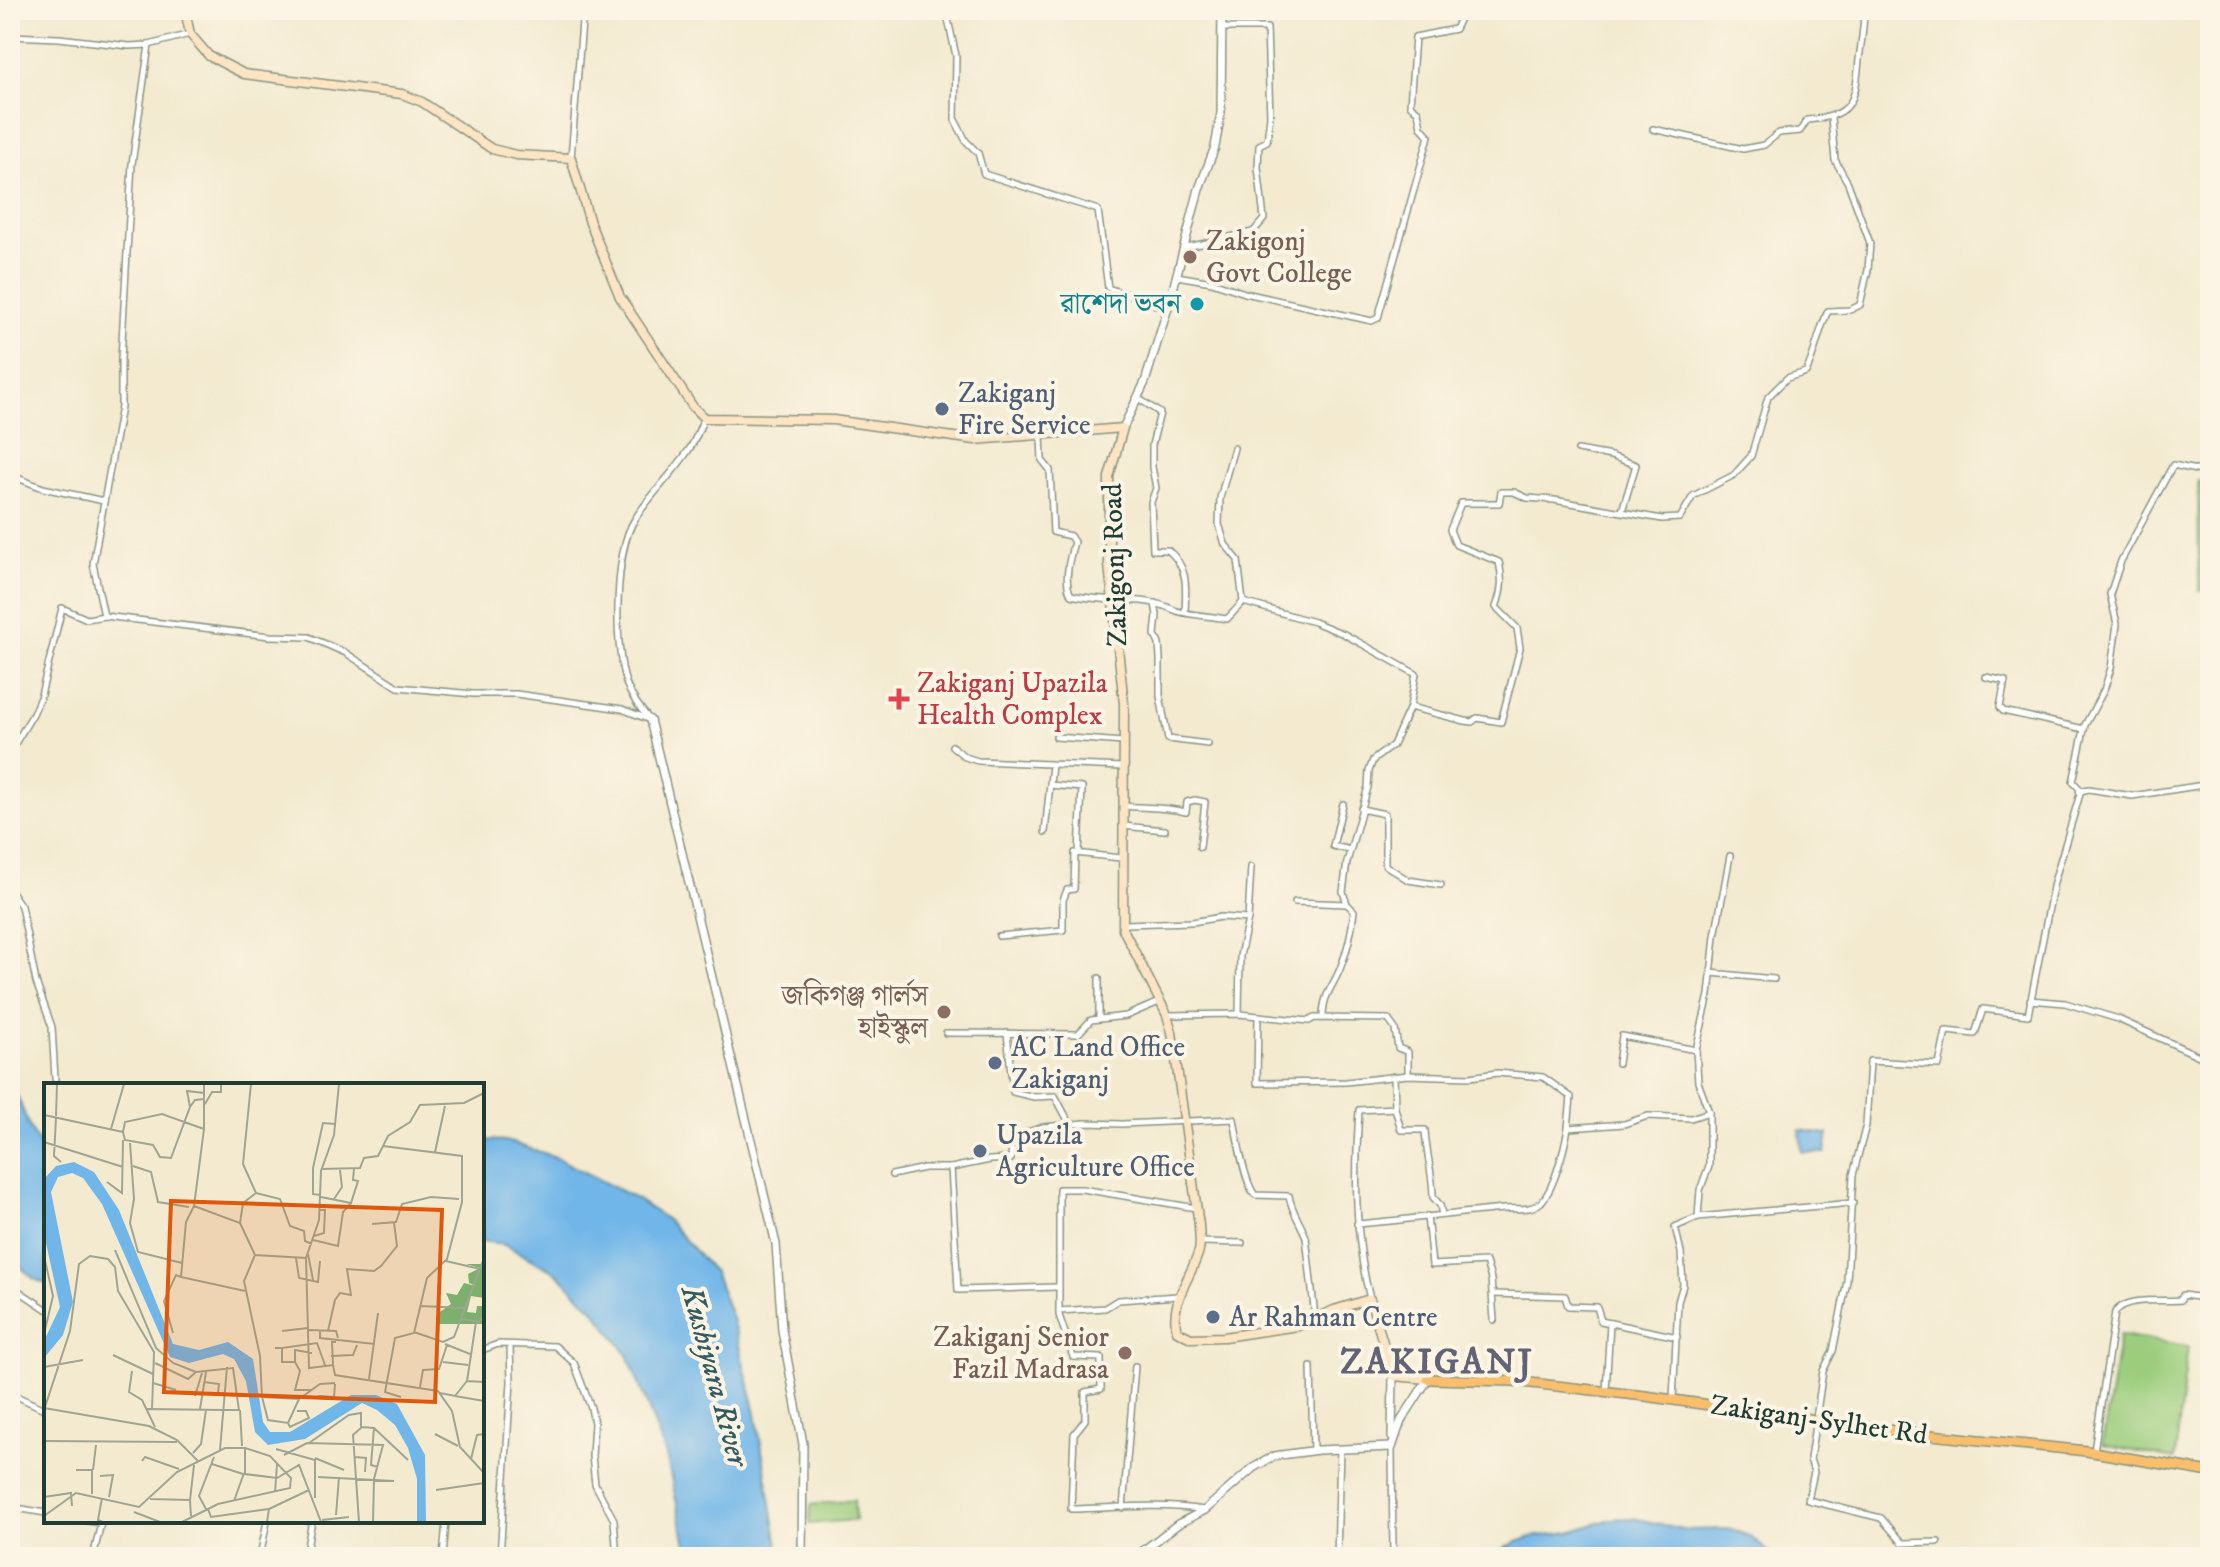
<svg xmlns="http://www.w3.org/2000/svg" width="2220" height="1567" font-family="'IM FELL DW Pica','Noto Serif Bengali',serif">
<rect width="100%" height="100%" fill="#fcf5e5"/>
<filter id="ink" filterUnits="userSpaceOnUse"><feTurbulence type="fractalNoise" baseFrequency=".0125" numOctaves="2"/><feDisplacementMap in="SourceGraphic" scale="16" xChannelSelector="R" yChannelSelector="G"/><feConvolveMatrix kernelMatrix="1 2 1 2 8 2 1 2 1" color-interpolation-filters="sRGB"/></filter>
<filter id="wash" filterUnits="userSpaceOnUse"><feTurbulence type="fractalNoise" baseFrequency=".006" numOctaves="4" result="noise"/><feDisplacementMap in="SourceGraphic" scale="32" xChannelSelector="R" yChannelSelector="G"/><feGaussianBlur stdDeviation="1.8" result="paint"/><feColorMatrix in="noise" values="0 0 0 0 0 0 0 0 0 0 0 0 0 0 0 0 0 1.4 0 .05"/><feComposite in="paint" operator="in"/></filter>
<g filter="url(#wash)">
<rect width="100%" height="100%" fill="#f3ead0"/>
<g fill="#9bcd7d" stroke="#5d8558" stroke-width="2">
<path d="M2120,1335L2188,1346L2175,1459L2102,1445Z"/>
<path d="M854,1500L855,1520L809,1524L811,1505Z"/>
</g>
<path fill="#7cb06c" stroke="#4e7650" stroke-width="2" d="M2198,481L2210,486V589L2199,591Z"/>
<g fill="#71b6e8" stroke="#487a8e" stroke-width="2">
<path d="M10,1077L29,1126L46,1157V1284L34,1279L10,1257Z"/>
<path d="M1800,1130L1828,1134L1825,1153L1802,1152Z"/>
<path d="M482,1140L506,1141L553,1156L631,1196L666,1219L714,1272L732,1318L755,1409L780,1557H689L666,1455L628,1355L595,1311L557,1273L505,1245L482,1241Z"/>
<path d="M1633,1518L1687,1530L1731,1529L1749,1536L1775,1557H1488L1517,1542L1532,1537L1570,1532L1611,1519Z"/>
</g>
</g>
<g filter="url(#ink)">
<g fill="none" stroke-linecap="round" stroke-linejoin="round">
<defs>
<g id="minor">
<path d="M946,10L956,56L955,120L966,141L978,153L984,174L1098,210L1108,288L1168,309"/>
<path d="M190,34L149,45L132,164L121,359V407L93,564L104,616L270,636L309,637L346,653L398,687L473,694H516L622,709L650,720"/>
<path d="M10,36L59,38L129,46L149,45"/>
<path d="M1653,129L1743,149L1764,145L1779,133L1800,131L1807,120C1853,116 1855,103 1859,60C1861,43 1864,27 1864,10"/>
<path d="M571,158L583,10"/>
<path d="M1184,247C1208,244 1229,236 1253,232L1264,219L1258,167L1259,145L1267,141L1270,116L1267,28H1222"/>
<path d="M1177,276L1212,282L1245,293L1372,321L1378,318L1429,136L1421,127L1418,111L1410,105L1415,37L1455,29L1464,10"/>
<path d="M1138,398L1160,413L1152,445V467L1156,488L1151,502L1153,550H1168C1189,568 1186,587 1185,612"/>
<path d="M1041,435L1042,460L1050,470L1053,532L1070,536L1074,542C1070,556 1063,581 1071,595C1095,600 1117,600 1141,601C1155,602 1165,606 1177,611C1188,615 1213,616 1227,619L1243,602L1238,560L1225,544L1219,524L1220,498L1234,448"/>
<path d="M1578,450L1611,456L1636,465L1622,511"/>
<path d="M10,475L43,488L104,501"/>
<path d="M1243,602L1314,622L1344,634L1416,674L1410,707"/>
<path d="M1155,603L1157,615L1155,635L1159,644L1160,658V696L1168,739L1208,744"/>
<path d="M1986,677L2005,681L2000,707L2003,711L2084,729"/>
<path d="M649,719C640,708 631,697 626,683C614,647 614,551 635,519C650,495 672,475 688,451C695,442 699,429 704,418"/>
<path d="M1056,737L1123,742"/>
<path d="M952,746L965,757L978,761L1123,767"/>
<path d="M10,752L33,714L41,695L62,608L87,619L104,616"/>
<path d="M1050,785L1082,788L1079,853"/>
<path d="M2080,791L2089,789L2132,796L2210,784"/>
<path d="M1343,804L1333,846L1350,850"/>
<path d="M1123,806C1145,808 1165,807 1186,812L1187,802L1195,800L1205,802L1200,847"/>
<path d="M1361,809L1385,814V865L1408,880L1441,885"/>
<path d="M1123,826L1165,830"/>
<path d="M1045,832L1052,765"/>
<path d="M10,890L21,906L36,982L52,1027L55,1079"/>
<path d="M1295,902L1347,904"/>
<path d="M1124,924L1192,922L1221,917L1248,919"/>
<path d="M999,936L1063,930V900L1067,890L1074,889L1075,853L1121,858"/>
<path d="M1711,973L1774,979"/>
<path d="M1099,978V1019"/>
<path d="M2030,1000L2065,1003L2118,1019L2210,1061"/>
<path d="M1239,1014L1240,956L1248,919L1251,867"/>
<path d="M1168,1015L1239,1014L1309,1021L1314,1018L1388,1019L1395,1029L1398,1048L1408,1052V1075"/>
<path d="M1258,1016L1257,1083L1346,1082L1408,1075L1470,1077L1497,1073L1543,1077L1571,1097L1568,1128L1624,1124L1648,1116L1691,1118L1709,1112"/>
<path d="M1323,1018C1323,994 1332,989 1340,969C1347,952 1352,930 1354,911L1347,904L1343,892L1347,862L1368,787L1369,771L1373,760L1393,745L1410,707L1465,721L1472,722L1477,718L1501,722L1520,648L1517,628L1496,607C1502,591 1503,579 1499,562L1456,545L1450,530L1461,503H1499L1501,492H1514L1527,498L1554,500L1662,519L1680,518L1693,496L1734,475L1751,456L1768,397L1787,378L1806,372C1816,352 1818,332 1828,311L1850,310L1860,305L1868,270L1870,243L1848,183L1835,160L1831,118"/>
<path d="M946,1033L1078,1034L1091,1020L1126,1016L1159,1002"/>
<path d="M1007,1033L1013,1092L1034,1097L1055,1096L1070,1124"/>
<path d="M1618,1063L1622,1036L1696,1050"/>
<path d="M1394,1076L1395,1108L1401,1130H1425C1426,1154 1433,1174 1433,1197L1440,1205L1442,1215"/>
<path d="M951,1168L990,1160L1011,1159L1012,1137L1043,1127L1085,1123L1122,1124L1234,1119C1237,1137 1244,1182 1255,1195L1289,1196C1292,1212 1300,1222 1306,1237L1315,1317"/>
<path d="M892,1175L924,1168H951L958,1290L1057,1287"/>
<path d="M1196,1208L1082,1189H1059V1315L1073,1357L1101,1358V1389L1085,1392V1420L1074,1434L1071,1509C1118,1508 1157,1503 1204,1510"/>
<path d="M1427,1216L1432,1265L1486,1262L1491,1279L1494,1320"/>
<path d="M1698,1217L1700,1190L1709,1166V1112L1698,1082L1696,1050L1709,995L1715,936L1730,856"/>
<path d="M1357,1224C1407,1220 1455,1213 1505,1209C1518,1208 1530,1211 1540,1203C1554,1191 1565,1146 1568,1128"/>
<path d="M1200,1242L1242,1243"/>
<path d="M10,1285L46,1309"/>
<path d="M1493,1294L1565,1296L1568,1306L1597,1307L1601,1321L1677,1337"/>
<path d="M1370,1299C1354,1236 1355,1174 1359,1110L1395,1108"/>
<path d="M1059,1311L1105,1308L1118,1300L1178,1296"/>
<path d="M482,1350L498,1344L555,1346L574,1363L591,1408L594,1423L592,1456L595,1484L614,1520L617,1557"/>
<path d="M1311,1367L1313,1451"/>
<path d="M1606,1391L1610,1323"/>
<path d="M10,1393L46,1410"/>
<path d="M1673,1399L1678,1302L1683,1285L1681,1252L1675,1227L1698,1217L1853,1203"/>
<path d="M1392,1447L1393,1557"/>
<path d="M2094,1451L2115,1312C2128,1296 2161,1302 2181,1300L2183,1295L2210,1299"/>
<path d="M10,1507L46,1513"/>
<path d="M1123,1508L1135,1366"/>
<path d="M88,1521L101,1523L95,1549"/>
<path d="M1938,1542L1903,1543L1881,1518L1808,1500L1814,1472L1810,1459L1823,1371L1833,1351L1847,1281L1853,1175L1866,1125L1870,1061L1939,1065L1946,1031L1975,1034L1983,1009L2028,1015L2054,882L2080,794L2079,788L2073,782L2085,725L2104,690L2111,668L2117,624L2110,594L2121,561L2173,465L2210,473"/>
<path d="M260,1557L267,1521"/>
<path d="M305,1557L312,1521"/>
<path d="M443,1557L446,1521"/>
<path d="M500,1557L511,1382L510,1345"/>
<path d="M1337,1557L1340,1449"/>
</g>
<g id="tertiary">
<path d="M1123,428L1145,382L1170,301L1199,189L1215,147L1221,113L1222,10"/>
<path d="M650,720L776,1244L782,1330L803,1444L802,1557"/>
<path d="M1392,1437L1393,1376"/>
<path d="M1392,1447L1401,1421L1428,1379"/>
<path d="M1135,1557L1178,1524L1205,1510L1253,1468L1274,1456L1318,1450L1392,1447"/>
</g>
<path id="secondary" d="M185,10L190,34L209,56L244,74L402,94L422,102L492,149L516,155L571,158L590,223L620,297L693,407L704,418L833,420L975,440L1123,428L1109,477V565L1124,704L1123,929L1167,1015L1172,1032L1199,1225C1199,1233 1201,1243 1199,1251C1191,1278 1169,1302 1177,1331L1191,1338L1224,1337L1298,1326L1334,1310L1370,1299L1393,1376L1428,1379"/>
<path id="primary" d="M1428,1379L1513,1381L1645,1396L1902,1432L2087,1451L2210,1472"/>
</defs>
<use href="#minor" stroke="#899482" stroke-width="8"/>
<use href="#tertiary" stroke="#899482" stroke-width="10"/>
<use href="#secondary" stroke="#899482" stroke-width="11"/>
<use href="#primary" stroke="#899482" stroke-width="12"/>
<use href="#minor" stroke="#fff" stroke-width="5"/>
<use href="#tertiary" stroke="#fff" stroke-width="7"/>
<use href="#secondary" stroke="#fde5c4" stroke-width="8"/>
<use href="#primary" stroke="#f9bf6c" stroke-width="9"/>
</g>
</g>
<g fill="#8d6e63" stroke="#fcf5e5" stroke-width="3">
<circle cx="1190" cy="257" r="8"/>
<circle cx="944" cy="1012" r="8"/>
<circle cx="1125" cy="1353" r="8"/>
</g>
<circle fill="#0f9aa8" stroke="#fcf5e5" stroke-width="3" cx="1197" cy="304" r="8"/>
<g fill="#5c6f8a" stroke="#fcf5e5" stroke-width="3">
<circle cx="942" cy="409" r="8"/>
<circle cx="995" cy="1063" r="8"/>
<circle cx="980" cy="1151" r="8"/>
<circle cx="1213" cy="1317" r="8"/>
</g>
<path fill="#e0444e" stroke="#fcf5e5" stroke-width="3" d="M895 687h8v8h8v8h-8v8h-8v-8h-8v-8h8z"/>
<g text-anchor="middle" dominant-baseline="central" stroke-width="8" stroke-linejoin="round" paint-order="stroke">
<g font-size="28" fill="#785e54" stroke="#fcf5e5" text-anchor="end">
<text x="1206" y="241" text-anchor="start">Zakigonj<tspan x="1206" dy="32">Govt College</tspan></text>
<text x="928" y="996">জকিগঞ্জ গার্লস<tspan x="928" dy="32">হাইস্কুল</tspan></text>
<text x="1109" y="1337">Zakiganj Senior<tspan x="1109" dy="32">Fazil Madrasa</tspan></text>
</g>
<g font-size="28" fill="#0d838f" stroke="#fcf5e5" text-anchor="end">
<text x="1181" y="304">রাশেদা ভবন</text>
</g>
<g font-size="28" fill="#4e5e75" stroke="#fcf5e5" text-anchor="start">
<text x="958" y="393">Zakiganj<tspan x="958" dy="32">Fire Service</tspan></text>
<text x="1011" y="1047">AC Land Office<tspan x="1011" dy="32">Zakiganj</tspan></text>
<text x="996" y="1135">Upazila<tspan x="996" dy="32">Agriculture Office</tspan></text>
<text x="1229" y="1317">Ar Rahman Centre</text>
</g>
<g font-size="28" fill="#1f3d34" stroke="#fcf5e5">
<text transform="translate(1115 565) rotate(-92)">Zakigonj Road</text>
<text transform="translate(1819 1420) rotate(8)">Zakiganj-Sylhet Rd</text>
</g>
<g font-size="28" fill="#be3a42" stroke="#fcf5e5" text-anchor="start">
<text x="917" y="683">Zakiganj Upazila<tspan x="917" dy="32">Health Complex</tspan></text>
</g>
<g font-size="30" font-style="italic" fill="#345b61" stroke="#fcf5e5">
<text transform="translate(714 1376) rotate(75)">Kushiyara River</text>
</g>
<g font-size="36" font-weight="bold" letter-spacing="2" fill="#626475" stroke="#fcf5e5">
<text x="1437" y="1362">ZAKIGANJ</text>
</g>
</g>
<g transform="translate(44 1083)">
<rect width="440" height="440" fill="#f3ead0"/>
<path d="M422,181H440V215L427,213L423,229L432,230L433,223H440V241H394L393,231L407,221L402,210L413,212L420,200L432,203L425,200L424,191L436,185Z" fill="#7cb06c"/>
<path d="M30,79L50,89L75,127L129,261L155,267L184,259L209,276L219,339L226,349H246L307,312H332L353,321L381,372L382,439H373V396L364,365L351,342L333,327L318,320L261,356L224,362L211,349L202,298L190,276L179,271L145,280L126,274L58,121L39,95L28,90L14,94L7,109L29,219L19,252L0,275V258L16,224L0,151V96L12,83Z" fill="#71b6e8"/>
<path fill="none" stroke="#9ea592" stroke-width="2" d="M160,1V46M161,21L168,9H177V1M146,24L143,8L160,10M0,32L79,49L81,39L118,31L160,46L150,123L196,140L211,172L262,175L265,285L289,282L291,292L394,308L408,328L416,364L440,390M12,33L13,1M12,35L10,73L17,79M67,46L80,1M79,49L81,57L109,62L116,74L127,75L146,24L151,17L161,16M0,59L79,84M86,60L90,116L86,140L94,169L138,180M339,63L418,73V119L403,176L383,195L370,250L351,255L341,309L357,314M391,69L401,23M89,83L107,89L114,119L145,124M277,86L316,85L320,75L334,73L344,53L366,39L376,22L420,20L440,10M63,99L78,110L79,57M212,110L236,116L246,143L260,148L261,158L268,161M276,112L269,111V85L279,40L291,41M277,114L307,120L314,98L309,97L310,86M290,116L298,104L296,87M150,123L142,139L137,194L201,208M196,140L199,120L212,110L199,81L207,1M328,141L352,139L358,121L387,114L415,116M270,153L280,150L281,127H276M269,157L294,163L299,129L307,120M71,167L112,265L129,280L152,289M264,171L269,197M211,172L200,198L216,273L218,314L255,316L276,301L291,300M0,173L9,213L0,251M252,175L255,195L274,199L276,178M262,175L275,137L277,88L290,52L295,1M402,178L436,186M377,223L420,225M417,236L435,239L440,232M265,247L292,248L294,255M276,247V255L331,261M238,248L264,245M284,248L291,217L296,210L307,212L303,186L330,188L337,183L353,163L350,140M370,249L399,259L410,254L440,175M129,250L120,218L132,192L137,194M401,261L426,271M231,265H238V279H251M238,265L273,260L281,282M69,272L109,291M287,273L309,272L313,262M399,279L424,282M111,280L144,296L152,289L189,285L195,327H180M289,282L288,259H292M0,284L39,277M88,288L85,309L98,317L111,344M325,296L334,230M423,298L432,239M160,299L175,301L174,310L181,311M109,300L132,307M376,304L379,287L395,286L403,262M267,307H251L256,288L251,279V267L268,270M396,310L411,313L423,298L440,299M151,313L158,290M274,313L290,314L291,301M411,313L440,318M218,314L224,337L244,340L255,316M1,324L26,248L35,181L46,173L64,176L71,184L74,208L110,269L108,326M0,325L105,343L133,357L155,379M103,326L179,327M156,326L162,289M196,327L198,363M244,340L246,344L265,335L262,328H253M330,345L327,382L334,384M391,351L414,363M0,358L133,359M265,360L305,332L317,330V344M232,366L271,377V415M176,367L183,284M149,370L157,361L162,327M240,372L263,360L339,362L330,396L329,439M311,374L322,375L321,389M271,375L300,387M427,376L433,352L440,351M98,378L101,374L135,386M168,381L199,391M32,387H48V411M49,387L52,362M56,393L69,392L65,414M274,394L350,398M392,407L440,400M231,410L233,381M0,414L27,410L28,423M58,415L54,437L59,439M106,416L146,417L147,433M146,417L150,382M190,418L200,390M162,426L155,413L170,374M164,426L167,434L225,426L223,439M225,426L265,407M90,429L116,439M292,432L295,394M0,433L32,410L95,424L133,389L181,365H201V391L233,395L255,382L277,439M278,437L305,434M138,439L174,421L246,405L247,395L226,373L201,365M315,439L309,352L318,344L330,345L364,377"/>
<path fill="#de580e" fill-opacity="0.15" stroke="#de580e" stroke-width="4" d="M127,118L398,127L391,319L120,309Z"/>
<rect width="440" height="440" fill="none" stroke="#1f3d34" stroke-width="4"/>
</g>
<rect width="2220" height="1567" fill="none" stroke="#fcf5e5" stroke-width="40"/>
</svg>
